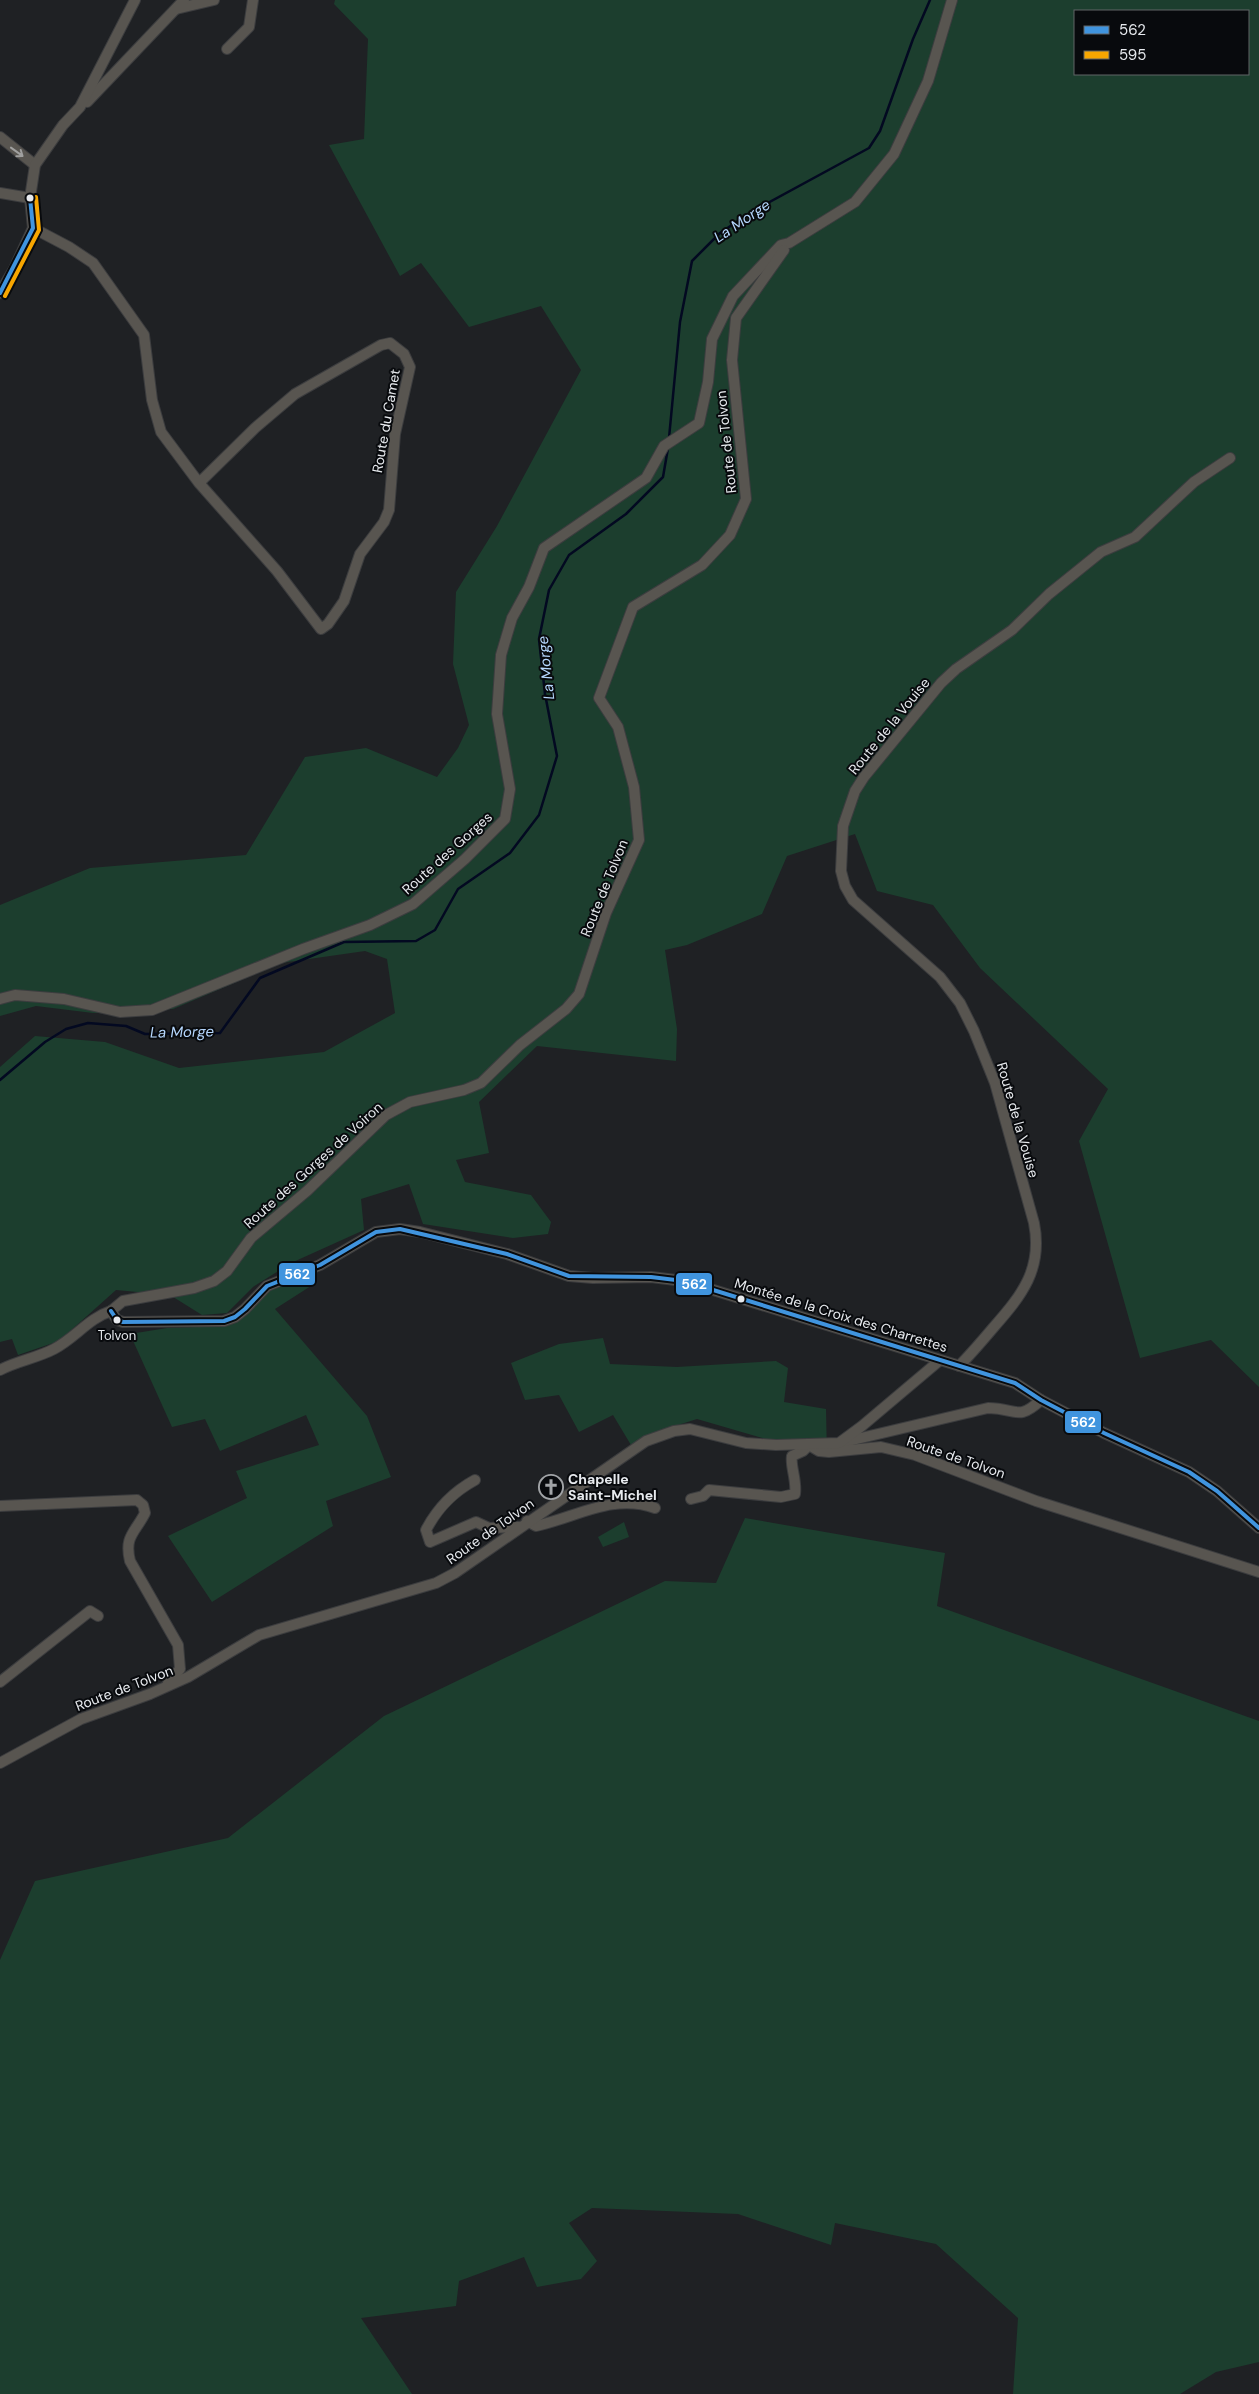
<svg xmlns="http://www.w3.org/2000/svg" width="1259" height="2394" font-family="'DM Sans',sans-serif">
<rect width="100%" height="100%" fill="#1f2124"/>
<g fill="#1c3e2e" fill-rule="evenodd">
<path d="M335,0H1259V1387L1211,1340L1140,1358L1079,1141L1108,1089L980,968L933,905L877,891L855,834L787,856L762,914L687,945L665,950L677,1029L676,1061L537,1046L479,1102L489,1153L456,1160L465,1182L531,1195L551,1222L548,1234L513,1238L423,1224L409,1184L361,1199L364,1230L291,1263L253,1287L227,1313L202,1315L170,1295L116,1290L59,1341L18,1355L12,1339L0,1342V1067L35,1036L105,1042L179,1068L324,1052L395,1013L387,959L365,951L281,963L173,1009L93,1013L36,1006L0,1016V905L90,868L246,855L305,757L366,748L437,777L458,748L469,725L453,664L456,592L497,526L581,370L541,306L469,327L421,263L400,276L329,145L364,139L368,39L334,4ZM1075,11H1248V74H1075Z"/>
<path d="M310,1274L314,1284L275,1309L367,1416L391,1477L326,1501L333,1526L212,1602L168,1536L247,1498L236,1471L319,1445L306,1415L220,1451L205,1419L172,1427L130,1334L167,1328L228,1326L271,1290Z"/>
<path d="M603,1338L610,1364L677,1367L776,1361L788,1368L784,1402L826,1409L827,1457L697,1419L659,1431L631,1445L613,1415L579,1432L559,1395L525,1400L511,1363L559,1344Z"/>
<path d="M745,1518L945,1553L937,1606L1259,1721V2362L1216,2372L1180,2394H1013L1018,2318L936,2244L835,2223L831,2245L738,2214L592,2208L569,2223L597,2261L581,2279L537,2287L524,2257L459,2281L456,2306L361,2318L412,2394H0V1960L35,1881L228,1838L384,1716L665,1581L716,1583Z"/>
<path d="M624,1522L629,1537L603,1547L598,1537Z"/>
</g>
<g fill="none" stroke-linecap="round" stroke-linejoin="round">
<g stroke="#030921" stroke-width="2.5">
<path d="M669,438L680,322L692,261L720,233L753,211L869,148L880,131L913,39L930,0"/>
<path d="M0,1080L45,1042L66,1029L88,1023L126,1026L145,1034L220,1033L260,978L344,942L416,941L435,930L458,889L510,853L539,815L557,756L545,694L539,639L549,590L569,555L626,514L663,477L668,448"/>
</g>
<defs>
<g id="minor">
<path d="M176,9L214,0"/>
<path d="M227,49L249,27L253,0"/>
<path d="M87,102L184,0"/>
<path d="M0,137L35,165"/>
<path d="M0,193L30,198"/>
<path d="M33,228L69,247L93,263L144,335L152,400L161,432L199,483L277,571L321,629L328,624L344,601L360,554L384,522L389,510L395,434L410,367L404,354L390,343L381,345L295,394L255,428L199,483"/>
<path d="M0,293L14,269L33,228L30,198L35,165L63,125L80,107L135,0"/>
<path d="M0,999L15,995L64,999L120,1012L152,1010L303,949L370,925L413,904L465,859L505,819L510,789L497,714L501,655L512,618L529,587L544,548L646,478L664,446L699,423L708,382L712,339L733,296L781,245L789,243L855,202L894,154L928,81L952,0"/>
<path d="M111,1311L123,1301L194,1288L214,1281L227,1271L251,1238L307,1191L386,1115L410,1102L464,1090L481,1083L520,1045L566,1009L579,994L606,913L639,840L634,787L618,727L599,698L633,607L702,565L730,535L746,499L732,360L736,318L784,250"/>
<path d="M111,1311L117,1320L123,1322L224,1321L235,1317L245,1309L267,1286L320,1265L376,1232L400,1229L420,1232L507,1254L569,1276L593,1278L651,1277L684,1281L1015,1383L1041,1400L1104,1433L1189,1472L1217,1491L1259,1528"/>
<path d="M959,1366C971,1354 982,1341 993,1328C1022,1295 1043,1269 1034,1223L995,1083L974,1031L960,1003L940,977L853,900L845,886L841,871L843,826L855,791L864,777L941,683L956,669L1012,630L1049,594L1101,552L1135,537L1194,482L1230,458"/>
<path d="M0,1370C17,1361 37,1358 54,1349C75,1338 89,1318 111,1311"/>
<path d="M844,1442L988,1408C1017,1408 1017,1422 1041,1400"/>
<path d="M809,1445L819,1451L829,1452L881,1447L915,1455L1036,1501L1259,1572"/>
<path d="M475,1480C453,1492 438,1507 426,1530L430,1542L476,1522L489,1528L519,1527"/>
<path d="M691,1499L703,1496L709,1490L781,1497L795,1494C797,1480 790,1466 792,1456L803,1451L809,1445"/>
<path d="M0,1506L137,1500L143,1505L145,1513C135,1533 124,1536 130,1561L178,1645L180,1669L168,1683"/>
<path d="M527,1521L536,1526C577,1517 613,1493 655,1508"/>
<path d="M0,1682L90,1611L98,1616"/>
<path d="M0,1763L81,1719L150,1694L188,1677L259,1635L436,1583L455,1573L646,1441L674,1431L690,1429L746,1443L776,1445L839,1443L862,1426L939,1361"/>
</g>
</defs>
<use href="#minor" stroke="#3c3d3f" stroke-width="12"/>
<use href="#minor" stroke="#585550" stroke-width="10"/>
<defs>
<g id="bus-1">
<path d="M0,293L33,228L30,198"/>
<path d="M111,1311L117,1320L123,1322L224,1321L235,1317L245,1309L267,1286L320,1265L376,1232L400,1229L507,1254L569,1276L651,1277L684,1281L1015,1383L1041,1400L1104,1433L1189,1472L1217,1491L1259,1528"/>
</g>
<path id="bus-2" d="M5,296L39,230L36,197"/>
</defs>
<use href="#bus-1" stroke="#080a0d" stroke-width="8"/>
<use href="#bus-2" stroke="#080a0d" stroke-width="8"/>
<use href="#bus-1" stroke="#4094de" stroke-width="4"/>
<use href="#bus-2" stroke="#f7a600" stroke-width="4"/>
</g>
<defs><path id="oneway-shaft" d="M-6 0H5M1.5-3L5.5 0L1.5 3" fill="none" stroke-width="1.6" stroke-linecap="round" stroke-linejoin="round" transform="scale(1.25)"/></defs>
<use stroke="#a0a09f" href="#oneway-shaft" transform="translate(17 152) rotate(36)"/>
<defs>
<symbol id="church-ring" viewBox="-11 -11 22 22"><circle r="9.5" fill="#080a0d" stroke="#a1a4a7" stroke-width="1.5"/><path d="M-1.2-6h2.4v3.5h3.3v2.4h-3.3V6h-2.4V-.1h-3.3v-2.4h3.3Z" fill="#a1a4a7"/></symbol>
</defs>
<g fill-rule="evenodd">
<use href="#church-ring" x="537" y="1473" width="28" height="28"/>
</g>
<g fill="#e7eaee" stroke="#080a0d" stroke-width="2">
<circle cx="30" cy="198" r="4.5"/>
<circle cx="741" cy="1299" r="4.5"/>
<circle cx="117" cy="1320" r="4.5"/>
</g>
<g text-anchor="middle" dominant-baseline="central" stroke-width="4" stroke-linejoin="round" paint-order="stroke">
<g font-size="13" fill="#e7eaee" stroke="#080a0d">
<text x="117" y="1335">Tolvon</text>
</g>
<g font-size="14" fill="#e7eaee" stroke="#080a0d">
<text transform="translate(386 421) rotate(-80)">Route du Camet</text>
<text transform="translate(726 442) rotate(-96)">Route de Tolvon</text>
<text transform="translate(889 726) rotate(-51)">Route de la Vouise</text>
<text transform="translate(447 853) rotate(-42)">Route des Gorges</text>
<text transform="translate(604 888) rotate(-68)">Route de Tolvon</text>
<text transform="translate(1018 1120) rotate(74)">Route de la Vouise</text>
<text transform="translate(313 1165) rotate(-42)">Route des Gorges de Voiron</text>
<text transform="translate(841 1315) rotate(17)">Montée de la Croix des Charrettes</text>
<text transform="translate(956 1457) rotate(19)">Route de Tolvon</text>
<text transform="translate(490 1531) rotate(-35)">Route de Tolvon</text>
<text transform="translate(124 1688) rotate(-21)">Route de Tolvon</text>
</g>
<g font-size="14" font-weight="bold" fill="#e7eaee" stroke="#080a0d" text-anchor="start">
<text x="568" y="1479">Chapelle<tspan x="568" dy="16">Saint-Michel</tspan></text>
</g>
<g font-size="15" font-style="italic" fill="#b5d6fd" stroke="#080a0d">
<text transform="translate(742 221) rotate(-34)">La Morge</text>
<text transform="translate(546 668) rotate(-96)">La Morge</text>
<text transform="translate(182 1032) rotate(-1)">La Morge</text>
</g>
</g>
<g stroke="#080a0d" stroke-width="2">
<rect x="278" y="1262" width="38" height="24" rx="5" fill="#4094de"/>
<rect x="675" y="1272" width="38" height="24" rx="5" fill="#4094de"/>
<rect x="1064" y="1410" width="38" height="24" rx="5" fill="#4094de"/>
</g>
<g font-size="14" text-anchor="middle" font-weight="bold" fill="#fff">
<text x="297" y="1279">562</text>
<text x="694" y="1289">562</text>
<text x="1083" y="1427">562</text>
</g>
<rect x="1074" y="10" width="175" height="65" fill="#080a0d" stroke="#616467"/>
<rect x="1084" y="26" width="25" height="8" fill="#4094de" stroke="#616467"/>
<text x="1119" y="35" font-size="15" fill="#e7eaee">562</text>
<rect x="1084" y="51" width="25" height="8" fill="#f7a600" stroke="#616467"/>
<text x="1119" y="60" font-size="15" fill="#e7eaee">595</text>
</svg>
